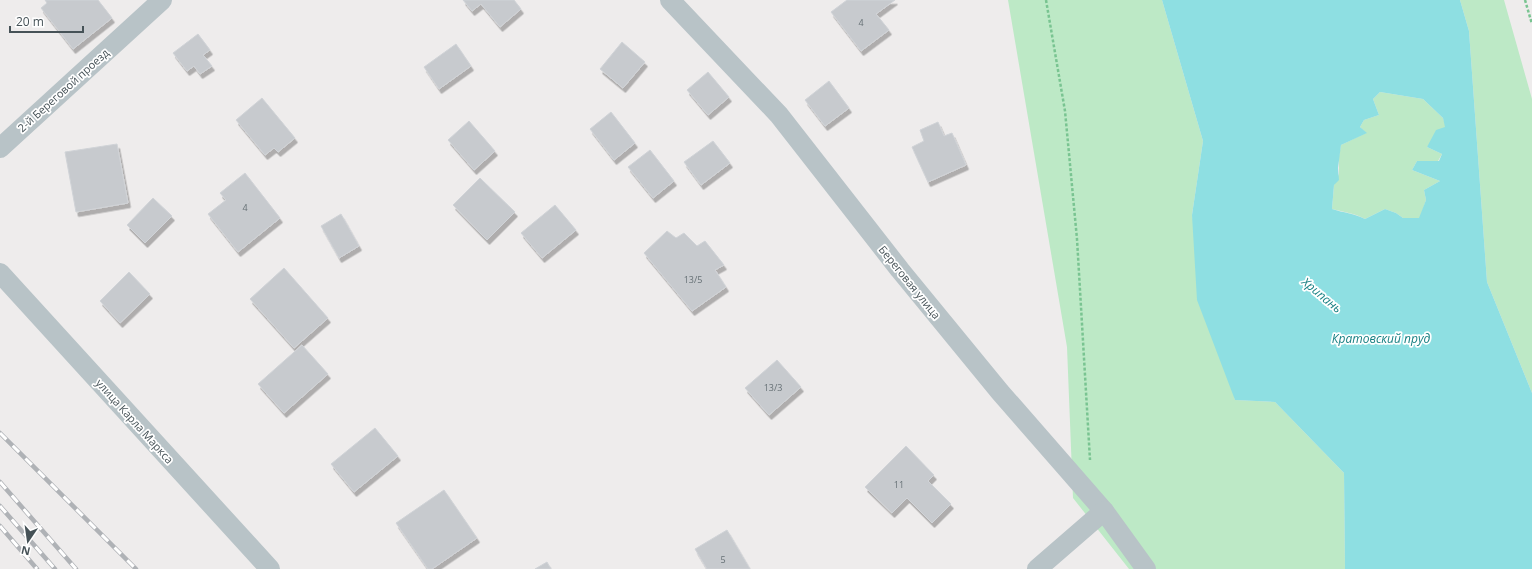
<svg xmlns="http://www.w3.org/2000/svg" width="1532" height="569" font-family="'Open Sans',sans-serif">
<defs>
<filter id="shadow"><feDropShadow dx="2.5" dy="4.5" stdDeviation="0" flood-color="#0004"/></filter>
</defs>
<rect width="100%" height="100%" fill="#eeecec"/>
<g fill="#bde9c6">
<path d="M1008,0H1162L1203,141L1192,215L1235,400L1275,402L1344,473L1345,569H1129L1073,498L1067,347Z"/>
<path d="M1460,0H1504L1532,99V393L1487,282L1469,31Z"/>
<path d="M1380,92L1423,99L1443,118L1446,127L1427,147L1442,154L1438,161H1417L1412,170L1440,181L1424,190L1426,200L1420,218H1403L1396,213L1385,209L1365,219C1354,213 1344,212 1332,209L1334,185L1339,174V156L1341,145L1366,133L1360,127L1364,120L1379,115L1373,99Z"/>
</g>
<path fill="#8edfe2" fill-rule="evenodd" d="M1162,0H1460L1469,31L1487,282L1532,393V569H1345L1344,473L1275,402L1235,400L1197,300L1192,215L1203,141ZM1380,92L1423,99L1443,118L1445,127L1436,130L1427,147L1442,154L1439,161H1417L1412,170L1440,181L1424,190L1426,200L1419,218H1403L1396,213L1385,209L1365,219C1353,213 1344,213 1332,209L1334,185L1339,180L1338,168L1341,145L1367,133L1360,127L1364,120L1379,115L1373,99Z"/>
<g fill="#c7cace" stroke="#d0d3d7" filter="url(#shadow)">
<path d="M45,0H98L112,18L73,49L41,8L47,3Z"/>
<path d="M463,0H514L521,9L500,27L481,4L472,11Z"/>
<path d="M847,0H895L876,14L889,30L861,51L831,12Z"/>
<path d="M198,34L210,50L203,55L212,66L200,74L194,66L187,71L173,53Z"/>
<path d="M622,42L645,62L623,88L600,69Z"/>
<path d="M456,44L471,66L439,89L424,67Z"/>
<path d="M708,72L729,97L708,115L687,90Z"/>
<path d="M829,81L849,108L825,126L805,100Z"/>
<path d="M262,98L295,138L278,152L274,148L265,155L236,120Z"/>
<path d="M611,112L635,143L614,160L590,129Z"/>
<path d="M469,121L495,151L474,170L448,140Z"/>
<path d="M938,122L944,136L952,133L966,165L928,182L912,147L924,141L920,130Z"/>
<path d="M713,141L730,163L701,185L684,162Z"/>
<path d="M117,144L128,203L76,212L65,152Z"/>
<path d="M650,150L674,181L653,198L628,167Z"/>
<path d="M245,173L280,218L238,252L208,214L226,200L220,193Z"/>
<path d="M480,178L515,212L487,240L453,205Z"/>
<path d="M153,198L172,216L145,243L127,225Z"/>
<path d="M555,205L576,230L542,258L521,233Z"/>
<path d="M341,214L359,246L339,258L321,226Z"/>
<path d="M667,231L676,238L684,233L697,246L705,241L724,265L715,270L726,287L692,311L644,253Z"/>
<path d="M284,268L328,318L294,348L250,299Z"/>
<path d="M129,272L150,294L120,323L100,301Z"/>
<path d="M302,345L328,374L284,413L258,384Z"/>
<path d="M777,360L801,387L769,415L745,388Z"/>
<path d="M375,428L398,456L354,492L331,464Z"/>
<path d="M906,446L934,475L928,481L951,504L932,523L907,498L892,513L865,487Z"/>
<path d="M444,490L477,538L432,569H428L396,523Z"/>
<path d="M727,530L750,569H707L695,549Z"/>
<path d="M547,562L551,569H535Z"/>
</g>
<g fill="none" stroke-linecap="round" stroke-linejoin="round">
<g stroke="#79c491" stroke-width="2.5" stroke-dasharray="3 2" stroke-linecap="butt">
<path d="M1046,0L1065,111L1077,239L1090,460"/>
<path d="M1525,0L1532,24"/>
</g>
<g stroke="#b8c3c7" stroke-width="20">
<path d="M670,0L779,115L900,270L1000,392L1104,511L1146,569"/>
<path d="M0,148L162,0"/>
<path d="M0,273L270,569"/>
<path d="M1037,569L1104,511"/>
</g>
<defs>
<g id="rail">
<path d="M0,433L136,569"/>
<path d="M0,482L76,569"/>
<path d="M0,506L55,569"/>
<path d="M0,526L37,569"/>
</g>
</defs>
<use href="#rail" stroke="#afb2b6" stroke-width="4.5"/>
<use href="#rail" stroke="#fff" stroke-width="3" stroke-dasharray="9" stroke-linecap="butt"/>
</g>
<g text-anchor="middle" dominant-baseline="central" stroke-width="3.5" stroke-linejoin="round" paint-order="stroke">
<g font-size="9" fill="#667075">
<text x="861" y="22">4</text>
<text x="245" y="207">4</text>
<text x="693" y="279">13/5</text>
<text x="773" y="387">13/3</text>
<text x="899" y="484">11</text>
<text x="723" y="559">5</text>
</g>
<g font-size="11" fill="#465257" stroke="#fff">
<text transform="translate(63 90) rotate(-42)">2-й Береговой проезд</text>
<text transform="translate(910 282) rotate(51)">Береговая улица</text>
<text transform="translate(135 421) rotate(48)">улица Карла Маркса</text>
</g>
<g font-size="12" font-style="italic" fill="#188083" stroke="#fff">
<text transform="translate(1322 295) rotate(40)">Хрипань</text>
<text x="1381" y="338">Кратовский пруд</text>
</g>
</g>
<g transform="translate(28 541) rotate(193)" stroke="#ffffff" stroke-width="3" paint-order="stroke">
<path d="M0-3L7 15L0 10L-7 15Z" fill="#465257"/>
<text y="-6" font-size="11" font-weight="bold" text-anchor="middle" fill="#465257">N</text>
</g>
<path d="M10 26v6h73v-6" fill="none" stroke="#465257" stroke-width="2"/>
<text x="16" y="26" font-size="12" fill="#465257" stroke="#ffffff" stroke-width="3" paint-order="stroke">20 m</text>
</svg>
